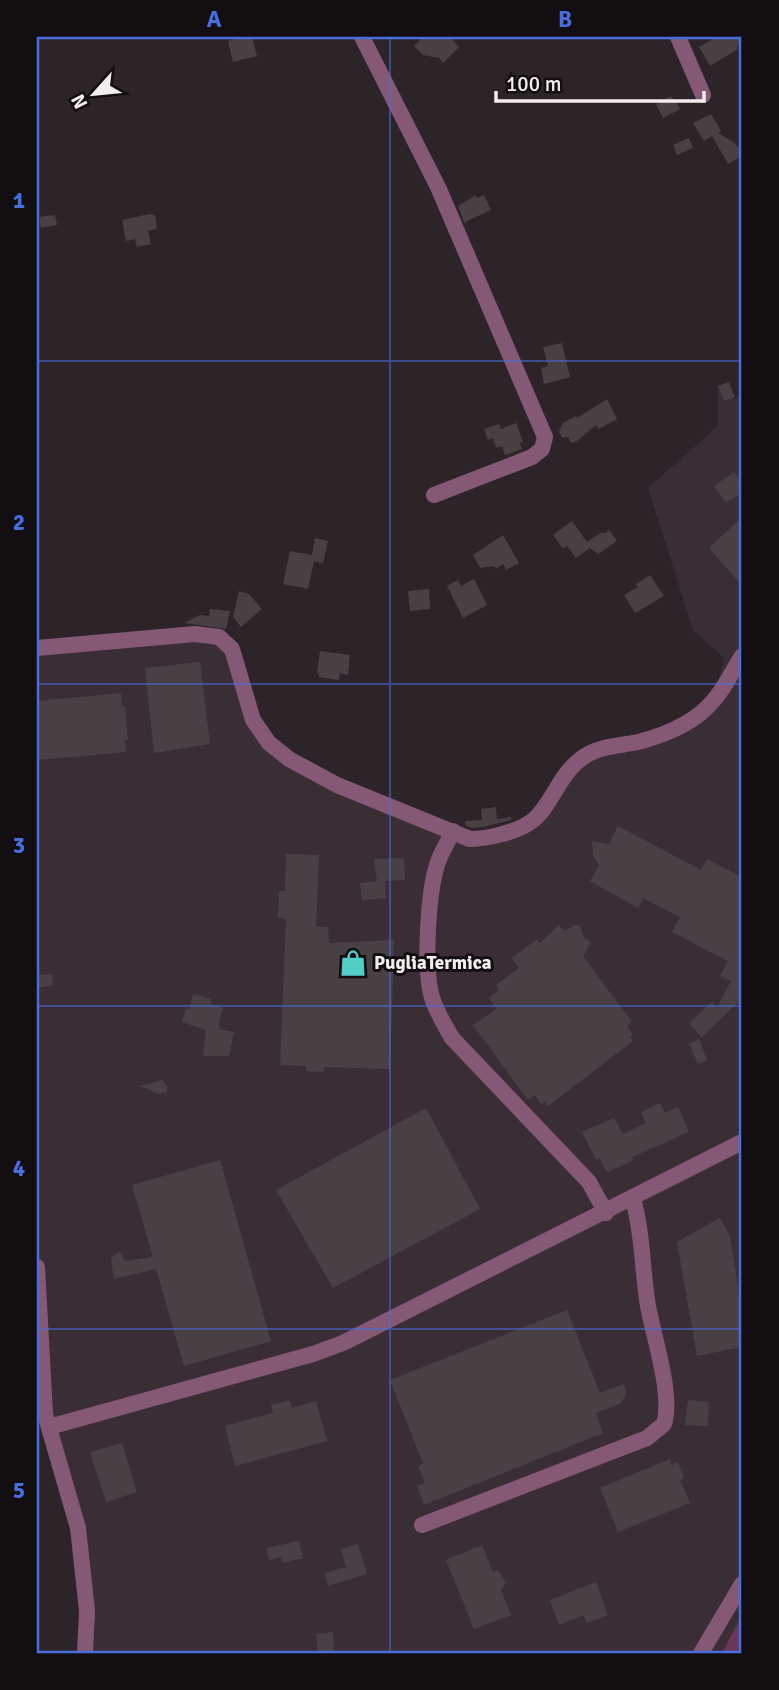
<svg xmlns="http://www.w3.org/2000/svg" width="779" height="1690" font-family="Signika,sans-serif">
<rect width="100%" height="100%" fill="#2c2429"/>
<path fill="#3b2d36" d="M729,382L733,399L742,395V1653H85L78,1528L45,1414L37,1267V648L219,637L253,720L289,759L470,839L532,821L582,757L637,742L714,701L724,658L693,630L648,488L718,426V386Z"/>
<path fill="#6b365a" d="M742,1615V1653H722Z"/>
<g fill="#494046">
<path d="M242,37H252L257,56L233,62L228,41Z"/>
<path d="M423,37H450L459,47L443,63L439,58L423,55L414,46Z"/>
<path d="M716,37H742V43L737,46L738,49L710,66L699,47Z"/>
<path d="M671,96L672,99L674,98L680,109L663,118L656,104Z"/>
<path d="M711,114L721,131L718,133L735,143L742,154V156L728,164L712,136L704,141L693,123Z"/>
<path d="M689,138L693,148L677,155L673,145Z"/>
<path d="M476,195L477,198L484,195L491,210L467,221L465,224L458,206Z"/>
<path d="M149,214L155,215L157,229L148,231L151,244L137,247L135,239L126,241L122,220Z"/>
<path d="M55,215L57,225L41,228L39,217Z"/>
<path d="M562,343L570,377L544,384L541,368L548,366L543,347Z"/>
<path d="M729,382L735,397L724,401L718,386Z"/>
<path d="M607,399L617,419L599,429L596,425L577,441L571,443L568,437L562,438L559,431L563,423L576,416L577,418Z"/>
<path d="M516,423L523,442L520,443L522,449L505,455L502,446L496,448L493,438L488,440L484,429L499,424L501,429Z"/>
<path d="M734,472L742,484V493L726,503L714,486Z"/>
<path d="M742,517V585L709,548Z"/>
<path d="M572,521L587,542L602,532L604,534L609,530L617,541L598,554L590,548L576,558L567,546L563,549L553,535Z"/>
<path d="M503,535L519,563L506,570L503,564L496,569L494,566L480,568L473,555Z"/>
<path d="M315,538L328,541L323,563L314,561L308,589L283,584L290,551L312,555Z"/>
<path d="M650,575L664,596L635,613L624,595L638,587L636,584Z"/>
<path d="M474,579L487,605L463,618L447,586L458,580L461,586Z"/>
<path d="M429,589L430,609L410,611L408,591Z"/>
<path d="M239,591L249,594L262,609L241,627L233,617Z"/>
<path d="M210,609L230,611L226,629L184,623L200,615L209,616Z"/>
<path d="M320,651L350,655L348,675L340,673L339,680L319,677V674L317,673Z"/>
<path d="M200,662L210,744L154,753L145,668Z"/>
<path d="M121,693L122,707L125,706L128,740H125L126,752L37,760V701Z"/>
<path d="M496,807L497,819L511,817V820L483,827L472,828L466,826L465,821L482,820L481,809Z"/>
<path d="M618,826L701,870L707,859L742,877V1006L737,1003L702,1037L689,1023L712,1002L717,1008L731,981L720,976L728,961L672,932L680,917L643,898L638,908L590,881L599,865L593,856L592,841L609,844Z"/>
<path d="M286,854L319,855L316,927H328L329,943L394,940L390,1069L324,1067V1072L306,1071V1066L280,1065L286,919L278,918L279,891H285Z"/>
<path d="M404,858L405,880L385,881L386,898L362,900L360,883L377,881L374,859Z"/>
<path d="M559,925L564,931L574,925L581,926L583,937L591,942L583,956L632,1022L627,1026L633,1034L630,1037L633,1041L548,1106L545,1102L541,1104L535,1095L528,1100L473,1025L496,1009L489,998L499,990L496,985L519,968L512,958L537,939L539,944Z"/>
<path d="M52,974L53,985L37,988V975Z"/>
<path d="M193,994L211,999L210,1004L223,1008L218,1025H220L219,1029L234,1032L229,1056H203L206,1030L182,1022L186,1009L189,1010Z"/>
<path d="M699,1039L707,1060L698,1064L689,1044Z"/>
<path d="M162,1080L167,1086V1092L159,1094L140,1086Z"/>
<path d="M660,1103L665,1113L678,1107L689,1132L632,1157L634,1160L608,1172L605,1170L600,1158L596,1160L582,1132L614,1118L623,1134L646,1123L641,1112Z"/>
<path d="M426,1108L480,1209L333,1288L276,1190Z"/>
<path d="M220,1160L271,1341L184,1366L156,1269L114,1279L111,1260L114,1255L120,1252L125,1261L153,1257L132,1185Z"/>
<path d="M720,1218L730,1236L742,1311V1347L697,1356L677,1242Z"/>
<path d="M567,1310L600,1393L624,1384L626,1394L621,1403L596,1413L603,1433L424,1505L417,1486L425,1483L418,1466L423,1463L390,1380Z"/>
<path d="M290,1400L292,1408L316,1401L327,1441L235,1466L225,1426L273,1413L271,1405Z"/>
<path d="M688,1400L709,1402L708,1426L685,1425Z"/>
<path d="M122,1443L137,1492L106,1502L90,1452Z"/>
<path d="M670,1459L672,1465L678,1462L684,1478L680,1480L690,1503L618,1532L600,1488Z"/>
<path d="M299,1541L303,1558L282,1563L281,1557L269,1560L266,1548Z"/>
<path d="M358,1544L367,1574L328,1586L325,1573L346,1567L341,1549Z"/>
<path d="M482,1545L493,1572L498,1570L506,1583L501,1590L511,1615L474,1629L446,1560Z"/>
<path d="M596,1582L608,1615L587,1623L583,1615L559,1625L550,1600Z"/>
<path d="M333,1632L334,1652L318,1653L316,1634Z"/>
</g>
<g fill="none" stroke-linecap="round" stroke-linejoin="round">
<g stroke="#855975" stroke-width="16">
<path d="M362,37L438,187L545,437L542,449L532,457L434,495"/>
<path d="M678,37L703,95"/>
<path d="M37,648L195,634L219,637L232,649L253,720L269,743L289,759L337,785L470,839C487,839 518,832 532,821C551,807 559,774 582,758C598,746 619,746 638,742C665,735 695,723 713,701C725,688 733,670 742,656"/>
<path d="M453,831C448,842 440,854 437,865C428,893 424,965 431,994C435,1010 444,1024 452,1038L589,1182L606,1213"/>
<path d="M37,1267L45,1414L78,1528L87,1611L85,1653"/>
<path d="M49,1427L313,1354L343,1343L742,1142"/>
<path d="M422,1525L647,1438L664,1424C673,1394 654,1339 648,1306C642,1270 643,1234 633,1199"/>
<path d="M701,1653L742,1584"/>
</g>
</g>
<path fill="none" stroke="#486edd" stroke-width="2" stroke-opacity="0.55" d="M390,37V1653M37,361H742M37,684H742M37,1006H742M37,1329H742"/>
<defs>
<symbol id="shop-bare" viewBox="-9 -9 18 18"><path d="M-5-2.5h2.3a2.7 3.5 0 0 1 5.4 0H5L5.5 6h-11ZM-1.5-2.5h3a1.5 2.3 0 0 0-3 0Z" fill="#54cdc8" stroke="#120e11" stroke-width="2.5" paint-order="stroke"/></symbol>
</defs>
<g fill-rule="evenodd">
<use href="#shop-bare" x="334" y="944" width="38" height="38"/>
</g>
<g text-anchor="middle" dominant-baseline="central" stroke-width="6" stroke-linejoin="round" paint-order="stroke">
<g font-size="19" font-weight="bold" fill="#f3edf0" stroke="#120e11" text-anchor="start">
<text x="374" y="963">PugliaTermica</text>
</g>
</g>
<rect width="779" height="1690" fill="none" stroke="#120e11" stroke-width="77"/>
<g transform="translate(94 94) rotate(243)" stroke="#120e11" stroke-width="5" paint-order="stroke">
<path d="M0-5L12 26L0 18L-12 26Z" fill="#f3edf0"/>
<text y="-10" font-size="19" font-weight="bold" text-anchor="middle" fill="#f3edf0">N</text>
</g>
<path d="M496 91v10h208v-10" fill="none" stroke="#f3edf0" stroke-width="3.5"/>
<text x="506" y="91" font-size="21" fill="#f3edf0" stroke="#120e11" stroke-width="5" paint-order="stroke">100 m</text>
<rect x="38" y="38" width="702" height="1614" fill="none" stroke="#486edd" stroke-width="2.5"/>
<g font-size="23" text-anchor="middle" font-weight="bold" fill="#486edd">
<text x="214" y="27">A</text>
<text x="565" y="27">B</text>
<text x="19" y="208">1</text>
<text x="19" y="530">2</text>
<text x="19" y="853">3</text>
<text x="19" y="1176">4</text>
<text x="19" y="1498">5</text>
</g>
</svg>
